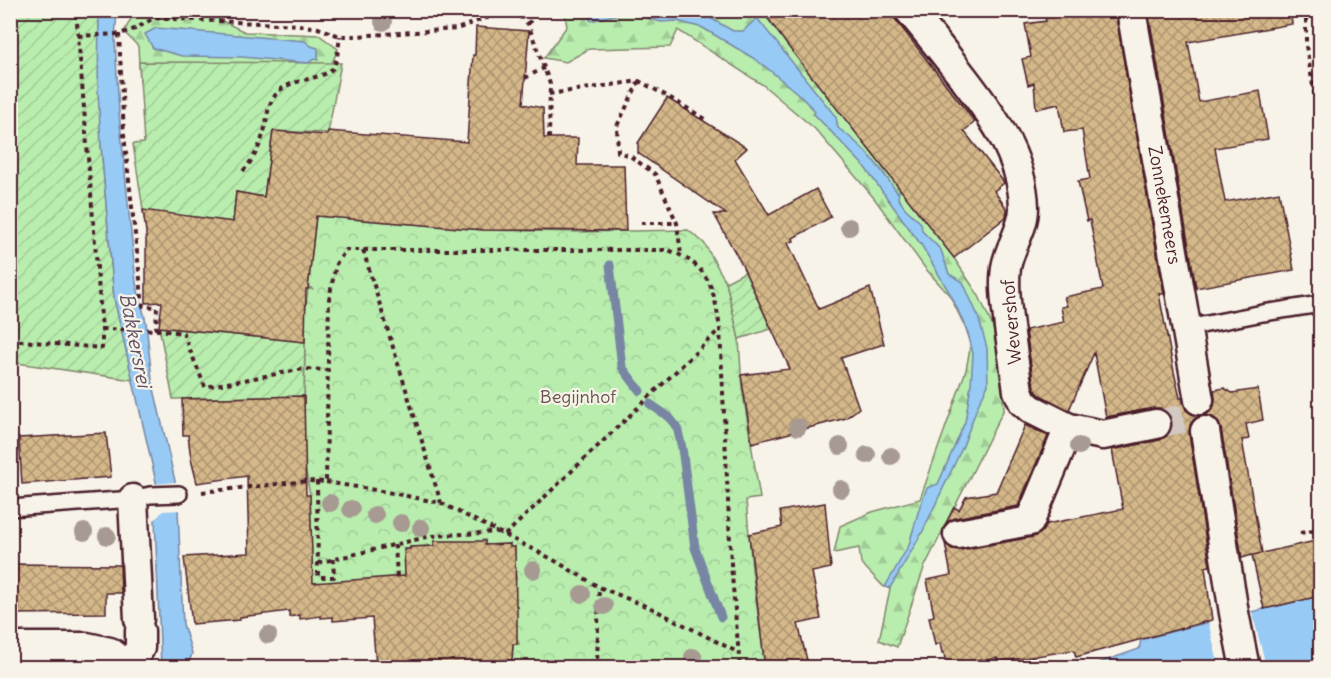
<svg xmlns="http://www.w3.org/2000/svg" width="1331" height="678" font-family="Delius,sans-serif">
<defs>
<pattern id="forest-firs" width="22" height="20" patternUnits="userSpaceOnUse" patternTransform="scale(1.5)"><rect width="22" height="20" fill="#b8edae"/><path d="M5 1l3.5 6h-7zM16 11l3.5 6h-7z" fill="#a0cb96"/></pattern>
<pattern id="park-crowns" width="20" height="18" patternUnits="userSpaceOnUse" patternTransform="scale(1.5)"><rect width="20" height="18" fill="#b8edae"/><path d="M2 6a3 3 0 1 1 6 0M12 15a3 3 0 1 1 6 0" fill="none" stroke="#a0cb96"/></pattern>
<pattern id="garden-furrows" width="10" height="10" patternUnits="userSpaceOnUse" patternTransform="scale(1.5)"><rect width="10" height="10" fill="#b8edae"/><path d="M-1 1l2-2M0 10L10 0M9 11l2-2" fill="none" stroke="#a0cb96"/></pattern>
<pattern id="building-cross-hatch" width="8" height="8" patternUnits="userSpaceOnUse" patternTransform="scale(1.5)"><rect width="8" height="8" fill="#d4b889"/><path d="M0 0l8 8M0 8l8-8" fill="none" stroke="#ae9570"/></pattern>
</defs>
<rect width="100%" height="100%" fill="#f7f3e8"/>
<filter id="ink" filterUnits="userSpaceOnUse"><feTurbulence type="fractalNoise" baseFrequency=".0167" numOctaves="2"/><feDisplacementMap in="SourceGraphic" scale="12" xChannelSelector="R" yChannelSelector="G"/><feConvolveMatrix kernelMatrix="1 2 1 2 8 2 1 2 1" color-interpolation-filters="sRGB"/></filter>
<g filter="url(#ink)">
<g fill="url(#forest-firs)" stroke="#81866c" stroke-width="1.5">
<path d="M756,10L764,14L954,258L979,296L993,327L1000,367L1004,409L924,568L897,647L879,640L890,589L883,586L861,563L859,548L834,553L840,526L872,512L920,499L966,370L971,343L966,329L950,296L925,268L874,198L815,129L763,85L678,30L670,47L589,49L566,62L544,58L567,26L564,11Z"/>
<path d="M135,11H190L210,15L245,32L319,35L338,49L329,70L140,82L138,46L124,32Z"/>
</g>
<path fill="url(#park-crowns)" stroke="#81866c" stroke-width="1.5" d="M316,216L484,230L575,232L688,230L704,243L726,282L739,339L742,388L760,498L746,500L752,569L765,667H488V661L513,650V644H519L518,641H513L512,609H517V606H512L511,580H516V577L511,551L515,550V548L510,547V544L485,545V540H482L481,545L438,546V541H434V546L410,547V549H405V576L312,585L310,495L305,467L304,431L305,312L308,289H312L311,288L308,287Z"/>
<g fill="url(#garden-furrows)" stroke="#81866c" stroke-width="1.5">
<path d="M11,11H99L101,145L114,298L133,380L11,362Z"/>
<path d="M139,62L341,63L328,133L273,131L264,197L236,192L233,222L189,216L146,229L133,144L144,143Z"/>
<path d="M745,272L771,329L739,339L726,282Z"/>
<path d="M159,327L305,342L304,396L173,399Z"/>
</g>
<g fill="#97caf4" stroke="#7886a4" stroke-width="1.5">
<path d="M595,10L692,11L705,15L733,31H743L757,18L836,117L838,128C865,147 878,165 897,192L899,191L898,198L905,208L921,223L922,231L941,250L949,274L963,282L978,316L987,348L988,385L978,405L963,446L922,533L890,588L885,587L909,545L919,509L927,488L938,484L965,422L971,384L973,354L968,333L952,297L922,246L863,165L814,114L815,111L797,93L767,68L753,58L703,28L677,21L661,22L626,12L591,21L588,16Z"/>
<path d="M99,11H117L115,39L119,113L136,283L146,322L152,380L175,481L178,509L183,624L192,653L188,667H161L155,520L160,512L156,482L114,298L101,145L98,91Z"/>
<path d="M156,28L305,41L311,46L318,48V60L314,59L308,63L242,57L182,56L153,48L145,34Z"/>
<path d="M1320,596V657L1290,667L1195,668L1194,664L1180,668H1084L1139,649L1141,640C1200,623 1260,610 1320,596Z"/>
</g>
<g fill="#f7f3e8">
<path d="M176,482L179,494L181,510L163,511L155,520L154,516L157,511L153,484Z"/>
<path d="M1252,612L1265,662L1270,667H1219L1208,621Z"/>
</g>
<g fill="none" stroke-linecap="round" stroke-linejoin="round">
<g stroke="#7886a4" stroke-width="9">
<path d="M610,265L622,367L640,391"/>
<path d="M650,404L669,417L677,427L682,448L695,548L721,617"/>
</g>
</g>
<g fill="url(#building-cross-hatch)" stroke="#4a1f2b" stroke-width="1.5">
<path d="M762,10H888L975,122L964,131L1003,181L1004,183L994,191L1007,209L1006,217L954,258L787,45Z"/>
<path d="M1044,10H1115L1164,294H1159L1174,372L1180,398H1182L1186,410L1193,415L1199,416L1194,419L1190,425L1189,434L1210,566L1205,567L1212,620L1076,657L1074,650L998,662L997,658L981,661V659L946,667L944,653H942L940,643L935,645L929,617L934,616L927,580L951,575L945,543L952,549L961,550L1033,537L1041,533L1047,524L1123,509L1112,450L1160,440L1167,436L1172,429V421L1169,414L1161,408H1153L1106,417L1094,353L1069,410L1040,395L1037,392L1034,387L1026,330L1064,322L1061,307L1067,306L1064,297L1103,289L1090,220L1087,221L1078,181L1090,179L1082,130L1064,132L1059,104L1036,109L1034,83L1028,85L1022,59L1031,57L1025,24L1046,21Z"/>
<path d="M1148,10H1290L1292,24L1188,42L1199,102L1260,91L1268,139L1215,148L1225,202L1279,192L1294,270L1196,288Z"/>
<path d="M476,27L529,31L523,104L543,108L544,138H578L577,165H624L626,231L484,230L316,216L308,289H306L305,342L159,327L162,302L146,303V232L143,210L233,222L236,192L264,197L273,131L327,135L328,131L467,142L473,55H475Z"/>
<path d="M667,98L747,148L735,159L769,215L816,189L831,217L793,238L794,241L788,243L819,309L870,288L884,344L841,358L859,408L846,418L752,443L741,375L790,369L742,265L714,214H726L638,153V143Z"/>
<path d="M1224,388L1232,393L1258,389L1263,420L1246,424L1249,439L1242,440L1262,553L1253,555L1320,540V596L1264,609L1252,555L1242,558L1221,428L1217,420L1211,416L1205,415L1210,412L1214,406L1215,398L1214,390Z"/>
<path d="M304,396L306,495H310L313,583L405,576L404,549H410V547L434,546V541H485V545L510,544V547H515L516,606H517V644H513L512,660L488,661V668H412V664L376,666L372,618L333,621V617L321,618V616L300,619V615L289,617V611L240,617V620L192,624L184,557L249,553L247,476L197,483L191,459L188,435H183L182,399Z"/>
<path d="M1025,425L1048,436L1018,506L955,518L946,523L954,507L959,510L966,497L996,492Z"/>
<path d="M106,433L111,477L22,484L19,438Z"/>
<path d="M825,503L831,568L812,572L821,619L798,624L809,668H765L749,534L782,527L780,511Z"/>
<path d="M10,564L120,565L121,593H106V613L10,614Z"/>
</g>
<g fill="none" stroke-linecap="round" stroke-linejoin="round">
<path stroke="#d4c9c2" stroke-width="28" stroke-dasharray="28 14" stroke-linecap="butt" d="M1156,424L1202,415"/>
<defs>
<g id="lane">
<path d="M1187,328L1263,313L1320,304"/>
<path d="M10,508L133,499L150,495L179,494"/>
</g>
<g id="street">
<path d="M909,10C925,29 940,48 955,67C987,108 1023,153 1024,208C1024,229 1009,247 1006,268C1003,288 1007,308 1009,327C1012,349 1015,370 1018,391L1023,402L1031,409L1069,428L1103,435L1156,424"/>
<path d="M1131,10L1199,400"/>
<path d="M1205,431L1234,613L1245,668"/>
<path d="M133,499L139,619"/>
<path d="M958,534L1030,521L1069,428"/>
<path d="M10,647H87L110,652L130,668"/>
<path d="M129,666L140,648V631"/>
</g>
</defs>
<use href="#lane" stroke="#4a1f2b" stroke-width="20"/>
<use href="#street" stroke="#4a1f2b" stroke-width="33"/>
<g stroke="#4a1f2b" stroke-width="4" stroke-dasharray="4.5 4.5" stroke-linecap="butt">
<path d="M1306,10V46L1320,125"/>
<path d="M528,24L539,10"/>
<path d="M119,34L124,135L143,306L157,307L156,330"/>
<path d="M78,36L119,34L135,29L154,18L299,25L318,28L340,36H356L457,29L483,19L507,13L523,18L528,24L550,84L549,138"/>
<path d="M525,78L544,68"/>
<path d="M639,81L617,126L618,152L630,156L655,174L677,223L681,255"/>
<path d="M549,94L639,81L667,96L707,120"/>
<path d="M243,171C253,160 259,148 263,135C269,117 265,106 278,92C291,78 324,80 333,68C337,62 339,44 340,36"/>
<path d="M641,223H677"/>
<path d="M363,250L441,503"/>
<path d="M102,329L159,330L183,333L205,387L304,369L328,370"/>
<path d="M10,340L102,348V329L76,10"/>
<path d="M317,481L318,577H334L333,559"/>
<path d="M326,482L387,492L441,503L552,559L599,587L653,609L739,653"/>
<path d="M202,492L307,481L326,482L329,299L336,264L346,250H668C710,265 714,289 720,329L731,564L740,668"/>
<path d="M1300,533L1320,530"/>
<path d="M505,535L719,330"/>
<path d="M395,545L397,577"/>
<path d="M318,563L431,536L497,532"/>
<path d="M597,668L599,587"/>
</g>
<use href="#lane" stroke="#f7f3e8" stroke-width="15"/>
<use href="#street" stroke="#f7f3e8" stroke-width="28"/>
</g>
<g fill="#a79a92">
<circle cx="383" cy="22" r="9"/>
<circle cx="849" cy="227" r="9"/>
<circle cx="798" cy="427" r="9"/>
<circle cx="840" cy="446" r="9"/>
<circle cx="1079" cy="446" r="9"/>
<circle cx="867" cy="455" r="9"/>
<circle cx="891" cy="456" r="9"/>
<circle cx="841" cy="489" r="9"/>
<circle cx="330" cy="503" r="9"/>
<circle cx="351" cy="509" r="9"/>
<circle cx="375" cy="515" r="9"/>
<circle cx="401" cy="523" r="9"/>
<circle cx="421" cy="528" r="9"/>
<circle cx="84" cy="532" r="9"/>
<circle cx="107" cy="536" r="9"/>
<circle cx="533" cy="570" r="9"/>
<circle cx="582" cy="594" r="9"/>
<circle cx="604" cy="606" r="9"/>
<circle cx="268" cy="635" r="9"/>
<circle cx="693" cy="657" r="9"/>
</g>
</g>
<g text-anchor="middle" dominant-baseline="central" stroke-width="4.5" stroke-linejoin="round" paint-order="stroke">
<g font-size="18" fill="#4a1f2b" stroke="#f7f3e8">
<text transform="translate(1165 205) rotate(80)">Zonnekemeers</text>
<text transform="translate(1011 322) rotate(-95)">Wevershof</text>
</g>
<g font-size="18" fill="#66524c" stroke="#f7f3e8">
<text x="578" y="396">Begijnhof</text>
</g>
<g font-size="20" font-style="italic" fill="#615267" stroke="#f7f3e8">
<text transform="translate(136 340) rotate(79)">Bakkersrei</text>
</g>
</g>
<rect width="1331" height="678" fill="none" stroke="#f7f3e8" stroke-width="36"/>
<rect x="18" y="18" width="1295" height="642" fill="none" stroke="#4a1f2b" stroke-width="2" filter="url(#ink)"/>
</svg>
